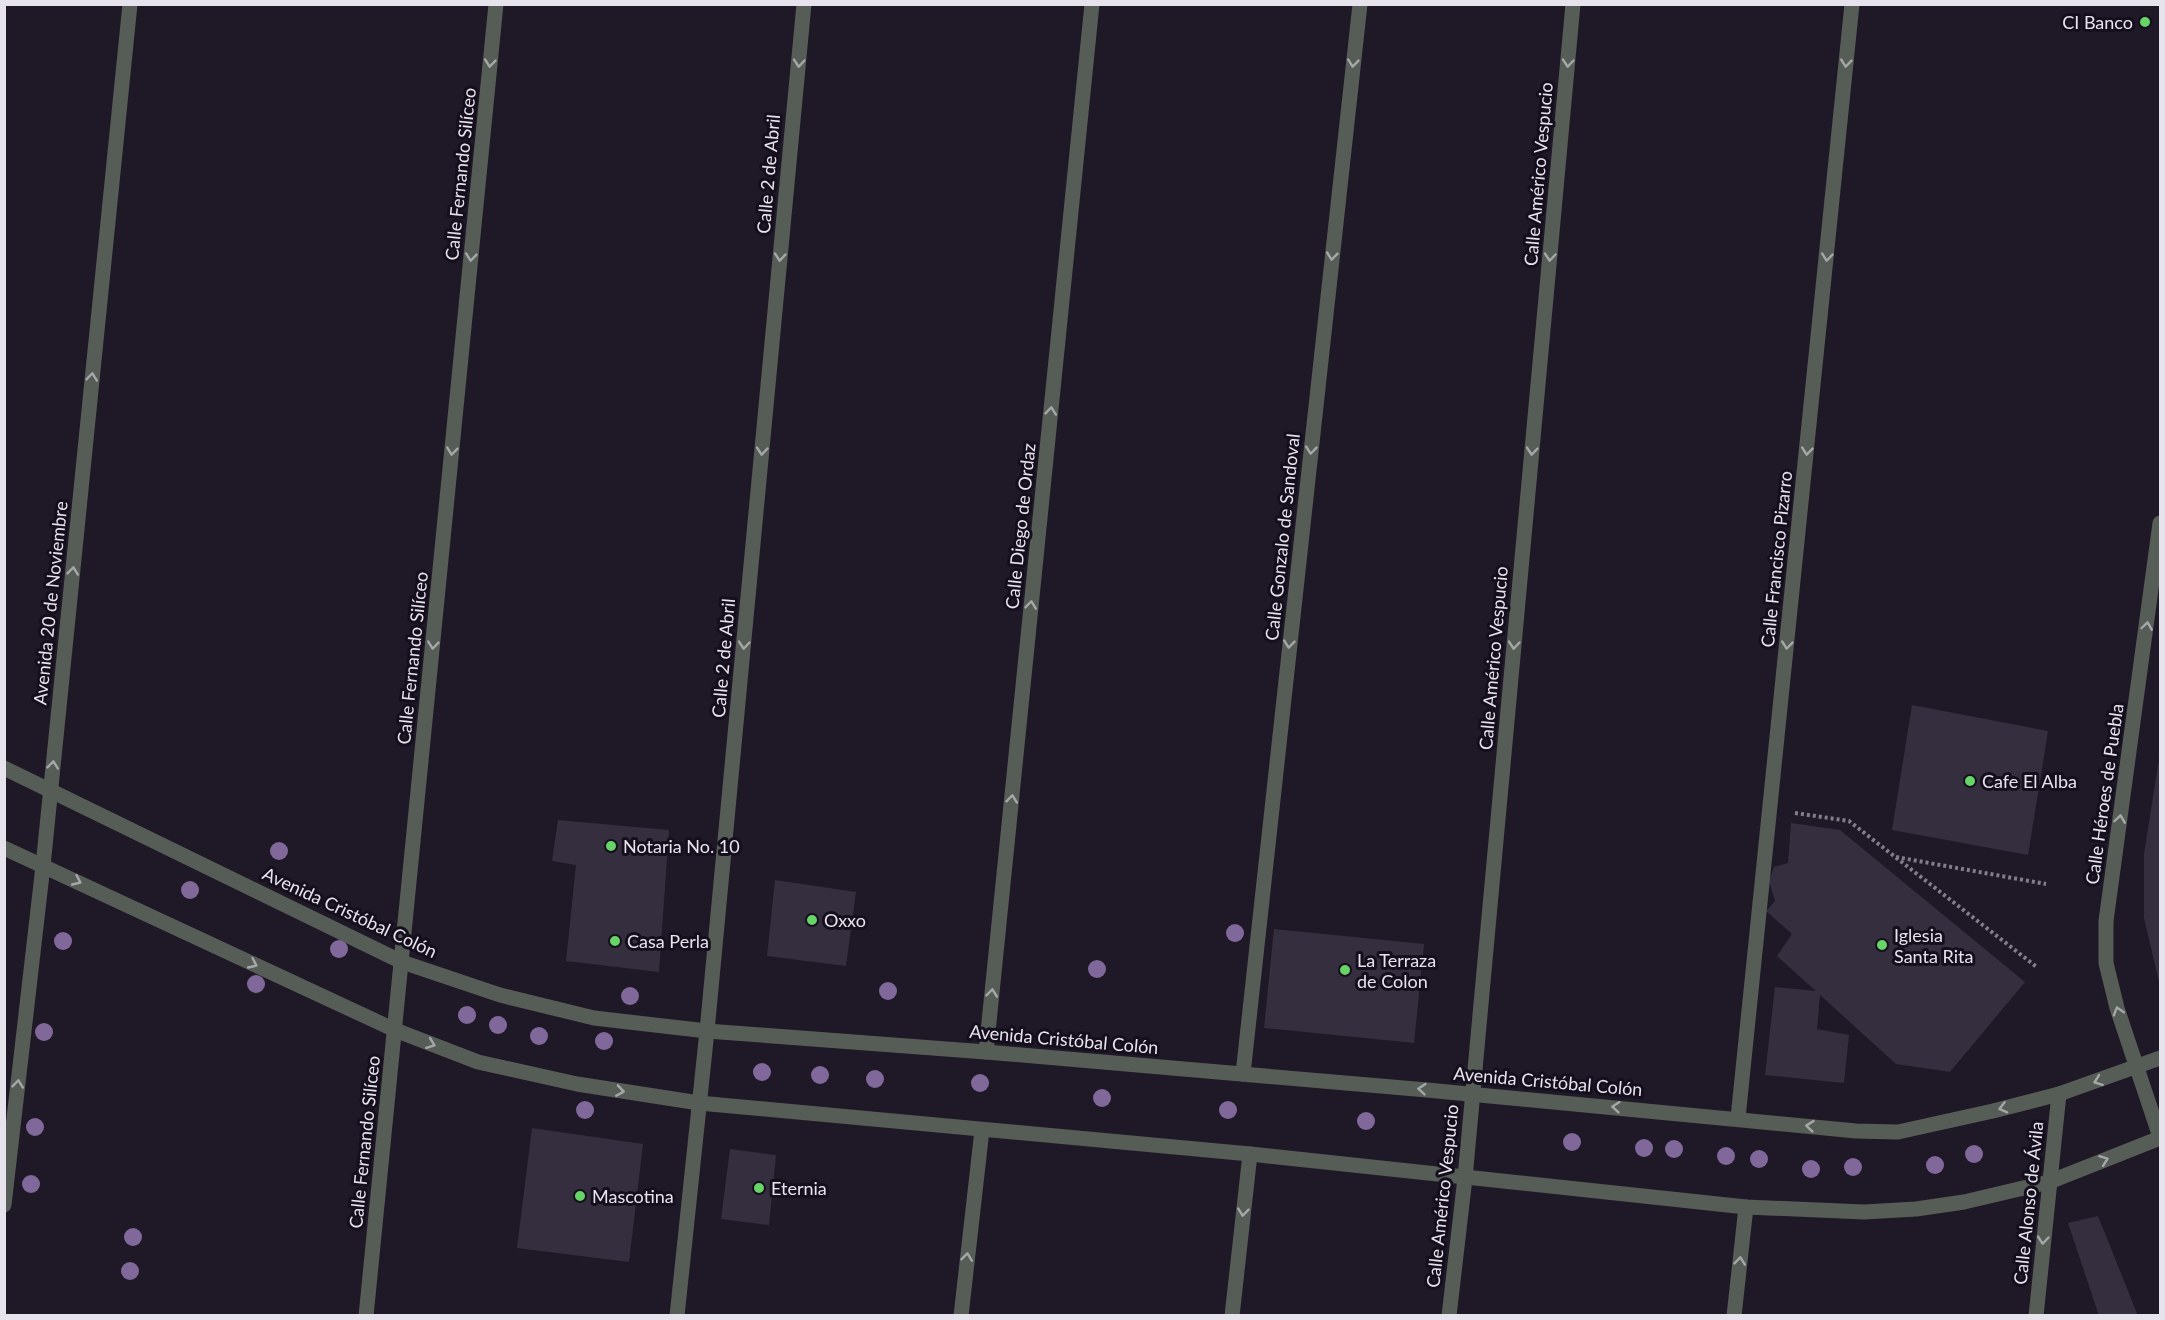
<svg xmlns="http://www.w3.org/2000/svg" width="2165" height="1320" font-family="Lato,sans-serif">
<rect width="100%" height="100%" fill="#1f1827"/>
<g fill="#352e3e">
<path d="M1912,705L2048,731L2028,855L1892,830Z"/>
<path d="M2159,759H2160V986L2144,918V854Z"/>
<path d="M558,820L669,830L659,972L566,961L576,865L552,861Z"/>
<path d="M1791,823L1840,830L2025,982L1950,1072L1896,1064L1820,995L1817,1029L1849,1035L1844,1083L1765,1075L1775,987L1816,991L1777,956L1792,934L1766,911L1775,901L1769,881L1774,867L1788,863Z"/>
<path d="M775,880L856,892L846,966L767,956Z"/>
<path d="M1274,929L1424,944L1414,1043L1264,1028Z"/>
<path d="M532,1128L643,1144L629,1262L517,1248Z"/>
<path d="M730,1149L776,1155L769,1225L721,1219Z"/>
<path d="M2098,1216L2138,1316H2099L2068,1223Z"/>
</g>
<g fill="none" stroke-linecap="round" stroke-linejoin="round">
<g stroke="#837d8a" stroke-width="4" stroke-dasharray="3 3" stroke-linecap="butt">
<path d="M1795,813L1849,821L2038,968"/>
<path d="M1896,857L2046,884"/>
</g>
<g stroke="#565d56" stroke-width="15">
<path d="M2160,523L2106,921V963L2117,1008L2160,1137"/>
<path d="M4,768L402,962L500,995L594,1018L707,1031L986,1052L1427,1090L1856,1131L1898,1132L1993,1111L2059,1094L2160,1058"/>
<path d="M4,848L395,1030L478,1062L577,1084L699,1103L1250,1154L1746,1207L1864,1212L1916,1209L1964,1202L2049,1182L2160,1138"/>
<path d="M986,1052L1092,4"/>
<path d="M1243,1074L1360,4"/>
<path d="M1738,1118L1852,4"/>
<path d="M4,1205L43,866L130,4"/>
<path d="M366,1316L496,4"/>
<path d="M677,1316L707,1031L804,4"/>
<path d="M961,1316L982,1130"/>
<path d="M1232,1316L1250,1154"/>
<path d="M1449,1316L1465,1178L1573,4"/>
<path d="M1734,1316L1746,1207"/>
<path d="M2036,1316L2059,1094"/>
</g>
</g>
<g fill="#80699a">
<circle cx="279" cy="851" r="9"/>
<circle cx="190" cy="890" r="9"/>
<circle cx="1235" cy="933" r="9"/>
<circle cx="63" cy="941" r="9"/>
<circle cx="339" cy="949" r="9"/>
<circle cx="1097" cy="969" r="9"/>
<circle cx="256" cy="984" r="9"/>
<circle cx="888" cy="991" r="9"/>
<circle cx="630" cy="996" r="9"/>
<circle cx="467" cy="1015" r="9"/>
<circle cx="498" cy="1025" r="9"/>
<circle cx="44" cy="1032" r="9"/>
<circle cx="539" cy="1036" r="9"/>
<circle cx="604" cy="1041" r="9"/>
<circle cx="762" cy="1072" r="9"/>
<circle cx="820" cy="1075" r="9"/>
<circle cx="875" cy="1079" r="9"/>
<circle cx="980" cy="1083" r="9"/>
<circle cx="1102" cy="1098" r="9"/>
<circle cx="585" cy="1110" r="9"/>
<circle cx="1228" cy="1110" r="9"/>
<circle cx="1366" cy="1121" r="9"/>
<circle cx="35" cy="1127" r="9"/>
<circle cx="1572" cy="1142" r="9"/>
<circle cx="1644" cy="1148" r="9"/>
<circle cx="1674" cy="1149" r="9"/>
<circle cx="1974" cy="1154" r="9"/>
<circle cx="1726" cy="1156" r="9"/>
<circle cx="1759" cy="1159" r="9"/>
<circle cx="1935" cy="1165" r="9"/>
<circle cx="1853" cy="1167" r="9"/>
<circle cx="1811" cy="1169" r="9"/>
<circle cx="31" cy="1184" r="9"/>
<circle cx="133" cy="1237" r="9"/>
<circle cx="130" cy="1271" r="9"/>
</g>
<defs><path id="oneway-chevron" d="M-2-3.5L2.5 0L-2 3.5" fill="none" stroke-width="1.6" stroke-linecap="round" stroke-linejoin="round" transform="scale(1.5)"/></defs>
<g stroke="#a6a7a9">
<use href="#oneway-chevron" transform="translate(490 63) rotate(96)"/>
<use href="#oneway-chevron" transform="translate(799 63) rotate(95)"/>
<use href="#oneway-chevron" transform="translate(1353 63) rotate(96)"/>
<use href="#oneway-chevron" transform="translate(1568 63) rotate(95)"/>
<use href="#oneway-chevron" transform="translate(1846 63) rotate(96)"/>
<use href="#oneway-chevron" transform="translate(1332 256) rotate(96)"/>
<use href="#oneway-chevron" transform="translate(471 257) rotate(96)"/>
<use href="#oneway-chevron" transform="translate(780 257) rotate(95)"/>
<use href="#oneway-chevron" transform="translate(1550 257) rotate(95)"/>
<use href="#oneway-chevron" transform="translate(1827 257) rotate(96)"/>
<use href="#oneway-chevron" transform="translate(92 377) rotate(-84)"/>
<use href="#oneway-chevron" transform="translate(1051 411) rotate(-84)"/>
<use href="#oneway-chevron" transform="translate(1311 450) rotate(96)"/>
<use href="#oneway-chevron" transform="translate(452 451) rotate(96)"/>
<use href="#oneway-chevron" transform="translate(762 451) rotate(95)"/>
<use href="#oneway-chevron" transform="translate(1532 451) rotate(95)"/>
<use href="#oneway-chevron" transform="translate(1807 451) rotate(96)"/>
<use href="#oneway-chevron" transform="translate(73 571) rotate(-84)"/>
<use href="#oneway-chevron" transform="translate(1031 605) rotate(-84)"/>
<use href="#oneway-chevron" transform="translate(2147 626) rotate(-82)"/>
<use href="#oneway-chevron" transform="translate(1289 644) rotate(96)"/>
<use href="#oneway-chevron" transform="translate(433 645) rotate(96)"/>
<use href="#oneway-chevron" transform="translate(744 645) rotate(95)"/>
<use href="#oneway-chevron" transform="translate(1514 645) rotate(95)"/>
<use href="#oneway-chevron" transform="translate(1787 645) rotate(96)"/>
<use href="#oneway-chevron" transform="translate(53 765) rotate(-84)"/>
<use href="#oneway-chevron" transform="translate(1012 799) rotate(-84)"/>
<use href="#oneway-chevron" transform="translate(2120 819) rotate(-82)"/>
<use href="#oneway-chevron" transform="translate(77 881) rotate(25)"/>
<use href="#oneway-chevron" transform="translate(253 964) rotate(25)"/>
<use href="#oneway-chevron" transform="translate(992 993) rotate(-84)"/>
<use href="#oneway-chevron" transform="translate(2118 1011) rotate(-107)"/>
<use href="#oneway-chevron" transform="translate(431 1044) rotate(21)"/>
<use href="#oneway-chevron" transform="translate(2098 1081) rotate(160)"/>
<use href="#oneway-chevron" transform="translate(18 1084) rotate(-84)"/>
<use href="#oneway-chevron" transform="translate(1422 1089) rotate(-175)"/>
<use href="#oneway-chevron" transform="translate(620 1091) rotate(9)"/>
<use href="#oneway-chevron" transform="translate(1616 1107) rotate(-175)"/>
<use href="#oneway-chevron" transform="translate(2003 1108) rotate(166)"/>
<use href="#oneway-chevron" transform="translate(1810 1126) rotate(-174)"/>
<use href="#oneway-chevron" transform="translate(2104 1160) rotate(-21)"/>
<use href="#oneway-chevron" transform="translate(1243 1212) rotate(96)"/>
<use href="#oneway-chevron" transform="translate(2043 1240) rotate(95)"/>
<use href="#oneway-chevron" transform="translate(967 1257) rotate(-83)"/>
<use href="#oneway-chevron" transform="translate(1740 1261) rotate(-84)"/>
</g>
<g fill="#66d467" stroke="#150f1d" stroke-width="2">
<circle cx="2145" cy="22" r="6"/>
<circle cx="1970" cy="781" r="6"/>
<circle cx="611" cy="846" r="6"/>
<circle cx="812" cy="920" r="6"/>
<circle cx="615" cy="941" r="6"/>
<circle cx="1882" cy="945" r="6"/>
<circle cx="1345" cy="970" r="6"/>
<circle cx="759" cy="1188" r="6"/>
<circle cx="580" cy="1196" r="6"/>
</g>
<g text-anchor="middle" dominant-baseline="central" stroke-width="6" stroke-linejoin="round" paint-order="stroke">
<g font-size="18" fill="#e7e3ed" stroke="#150f1d" text-anchor="start">
<text x="2133" y="22" text-anchor="end">CI Banco</text>
<text x="1982" y="781">Cafe El Alba</text>
<text x="623" y="846">Notaria No. 10</text>
<text x="824" y="920">Oxxo</text>
<text x="1894" y="935">Iglesia<tspan x="1894" dy="21">Santa Rita</tspan></text>
<text x="627" y="941">Casa Perla</text>
<text x="1357" y="960">La Terraza<tspan x="1357" dy="21">de Colon</tspan></text>
<text x="771" y="1188">Eternia</text>
<text x="592" y="1196">Mascotina</text>
</g>
<g font-size="18" fill="#e7e3ed" stroke="#150f1d">
<text transform="translate(460 174) rotate(-84)">Calle Fernando Silíceo</text>
<text transform="translate(768 174) rotate(-85)">Calle 2 de Abril</text>
<text transform="translate(1538 174) rotate(-85)">Calle Américo Vespucio</text>
<text transform="translate(1020 526) rotate(-84)">Calle Diego de Ordaz</text>
<text transform="translate(1282 537) rotate(-84)">Calle Gonzalo de Sandoval</text>
<text transform="translate(1776 559) rotate(-84)">Calle Francisco Pizarro</text>
<text transform="translate(50 603) rotate(-84)">Avenida 20 de Noviembre</text>
<text transform="translate(412 658) rotate(-84)">Calle Fernando Silíceo</text>
<text transform="translate(723 658) rotate(-85)">Calle 2 de Abril</text>
<text transform="translate(1493 658) rotate(-85)">Calle Américo Vespucio</text>
<text transform="translate(2104 794) rotate(-82)">Calle Héroes de Puebla</text>
<text transform="translate(350 912) rotate(25)">Avenida Cristóbal Colón</text>
<text transform="translate(1064 1039) rotate(5)">Avenida Cristóbal Colón</text>
<text transform="translate(1548 1081) rotate(5)">Avenida Cristóbal Colón</text>
<text transform="translate(364 1142) rotate(-84)">Calle Fernando Silíceo</text>
<text transform="translate(1442 1196) rotate(-84)">Calle Américo Vespucio</text>
<text transform="translate(2028 1203) rotate(-84)">Calle Alonso de Ávila</text>
</g>
</g>
<rect width="2165" height="1320" fill="none" stroke="#e7e3ed" stroke-width="12"/>
</svg>
